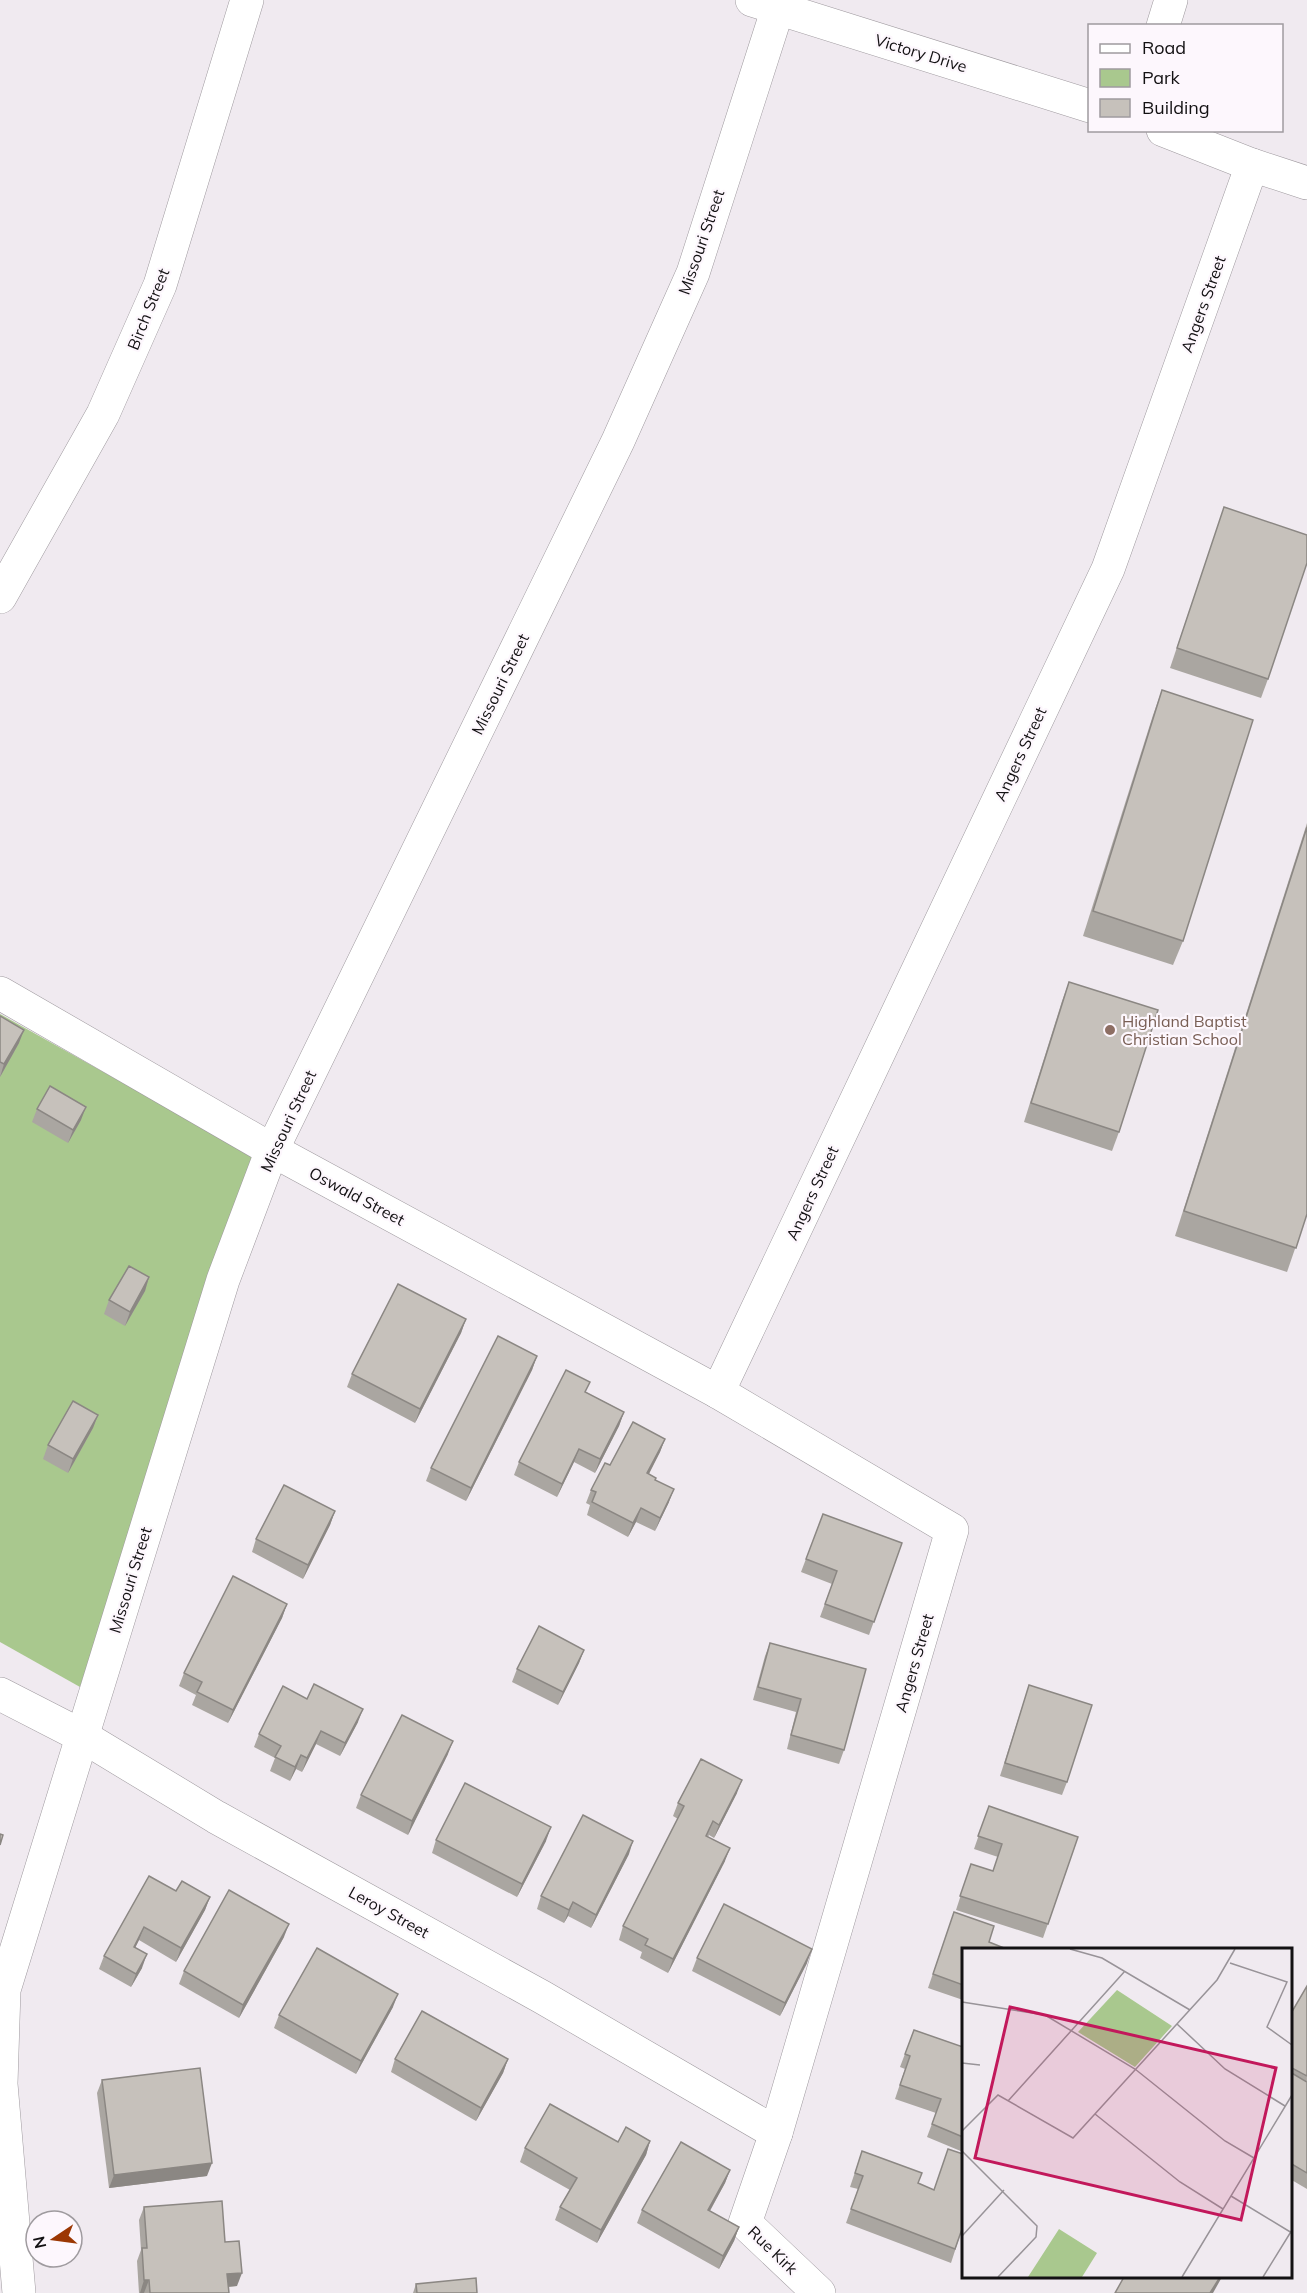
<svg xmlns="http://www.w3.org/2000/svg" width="1307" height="2293" font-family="Mulish,sans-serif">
<rect width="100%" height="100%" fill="#f0eaf0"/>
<path fill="#a9c88e" d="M0,1014L255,1157L80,1687L0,1642Z"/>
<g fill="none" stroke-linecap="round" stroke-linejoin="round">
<defs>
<g id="minor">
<path d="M752,0L1090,106"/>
<path d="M1163,26L1171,0"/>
<path d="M1163,130L1252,165L1307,183"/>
<path d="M0,597L103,414L160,285L247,0"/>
<path d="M0,993L272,1150L718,1392L952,1530L776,2133L745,2223L819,2293"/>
<path d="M718,1392L1108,569L1252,165"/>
<path d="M0,1694L82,1736L216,1817L542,1997L776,2133"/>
<path d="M19,2293L1,2084L4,1990L223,1280L272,1150L618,441L693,273L778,8"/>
</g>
</defs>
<use href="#minor" stroke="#9f9a9f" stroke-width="34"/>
<use href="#minor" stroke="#fff" stroke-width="33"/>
</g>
<g fill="#aaa6a1">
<path d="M1224,507L1268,679L1261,698L1170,668Z"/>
<path d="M1162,690L1183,941L1173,965L1083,936L1153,715Z"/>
<path d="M1307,823V1214L1287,1272L1175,1236Z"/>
<path d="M1069,982L1119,1132L1112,1151L1024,1122L1062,1001Z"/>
<path d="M0,1016L19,1043L0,1077Z"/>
<path d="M37,1109L81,1120L68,1143L32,1122Z"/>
<path d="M149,1277L145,1291L125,1326L104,1314L109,1300Z"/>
<path d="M466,1319L461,1333L415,1423L347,1387L352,1374Z"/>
<path d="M537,1356L532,1370L466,1501L426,1481L431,1468Z"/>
<path d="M586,1392L624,1412L619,1426L595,1473L574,1462L557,1497L514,1475L519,1462Z"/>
<path d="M98,1415L93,1428L68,1473L43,1459L48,1445Z"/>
<path d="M665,1439L660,1452L649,1474L656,1480L669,1502L655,1531L636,1522L628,1537L587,1515L590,1505L586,1503L591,1490L610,1465Z"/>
<path d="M335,1511L330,1525L303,1579L252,1552L256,1539Z"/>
<path d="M823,1514L902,1543L869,1635L820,1617L832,1584L801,1572Z"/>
<path d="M287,1604L282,1618L228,1723L192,1705L196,1695L179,1686L184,1673Z"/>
<path d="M770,1643L844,1750L839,1764L787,1749L796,1712L753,1700L765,1656Z"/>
<path d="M584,1650L579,1663L558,1705L512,1682L517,1669Z"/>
<path d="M1029,1685L1067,1782L1062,1795L1000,1776Z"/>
<path d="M307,1699L358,1722L340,1756L316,1744L302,1772L296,1769L290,1781L270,1771L275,1758L254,1747L259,1734Z"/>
<path d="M448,1754L408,1835L356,1808L361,1795Z"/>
<path d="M737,1793L714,1838L709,1835L708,1837L725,1861L668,1973L640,1958L642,1952L619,1940L623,1926L678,1819L673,1816L678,1803Z"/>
<path d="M989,1806L1078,1837L1043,1938L956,1910L971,1864L993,1871L998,1857L974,1849Z"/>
<path d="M436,1840L546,1841L517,1897L432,1853Z"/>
<path d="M629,1854L591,1928L568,1916L564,1923L537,1909L541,1896Z"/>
<path d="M176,1891L210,1897L205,1910L176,1962L139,1940L135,1948L142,1968L131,1987L99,1969L104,1956Z"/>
<path d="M954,1912L963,1950V2000L928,1988Z"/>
<path d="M284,1937L239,2018L179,1984L184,1971Z"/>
<path d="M697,1958L807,1963L780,2016L692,1971Z"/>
<path d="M1307,1986V2189L1290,2179V2015Z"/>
<path d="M393,2007L356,2074L274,2028L279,2015Z"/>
<path d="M914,2030L963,2047V2152L927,2137L936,2113L895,2099L905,2069L900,2067Z"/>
<path d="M395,2059H508L503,2073L476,2121L391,2072Z"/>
<path d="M102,2080L207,2176L109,2188L97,2093Z"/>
<path d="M650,2141L646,2155L597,2243L555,2220L560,2207L570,2190L520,2162L525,2148L618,2142Z"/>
<path d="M862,2151L918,2184L963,2226L951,2263L846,2223L858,2189L850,2187Z"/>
<path d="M730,2170L725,2183L710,2211L739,2227L734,2241L719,2269L637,2223L642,2210Z"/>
<path d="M144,2207L225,2242L237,2286L229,2287V2293H139L137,2261L141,2250L139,2220Z"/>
<path d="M416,2284L477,2293H413Z"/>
</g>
<g fill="#8b8783">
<path d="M24,1030L19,1043L0,1077L4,1064Z"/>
<path d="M86,1107L81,1120L68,1143L73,1130Z"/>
<path d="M149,1277L145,1291L125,1326L130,1312Z"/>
<path d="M466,1319L461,1333L415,1423L420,1409Z"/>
<path d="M537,1356L532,1370L466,1501L471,1488Z"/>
<path d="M624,1412L619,1426L595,1473L600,1459Z"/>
<path d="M98,1415L93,1428L68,1473L73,1459Z"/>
<path d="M665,1439L660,1452L642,1487L647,1473Z"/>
<path d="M579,1449L574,1462L557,1497L562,1484Z"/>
<path d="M674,1489L669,1502L655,1531L660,1518Z"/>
<path d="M641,1508L636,1522L628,1537L633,1523Z"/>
<path d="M335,1511L330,1525L303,1579L308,1565Z"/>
<path d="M287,1604L282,1618L228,1723L233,1710Z"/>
<path d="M584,1650L579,1663L558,1705L563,1692Z"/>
<path d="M363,1709L358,1722L340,1756L345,1743Z"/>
<path d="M321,1731L316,1744L302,1772L307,1758Z"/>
<path d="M453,1741L448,1754L408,1835L412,1821Z"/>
<path d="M301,1755L296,1769L290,1781L295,1767Z"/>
<path d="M742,1780L737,1793L714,1838L719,1825Z"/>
<path d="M551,1827L546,1841L517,1897L522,1884Z"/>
<path d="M633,1841L629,1854L591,1928L596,1915Z"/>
<path d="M730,1848L725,1861L668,1973L673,1959Z"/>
<path d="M210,1897L205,1910L176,1962L181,1948Z"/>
<path d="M573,1902L568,1916L564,1923L569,1910Z"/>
<path d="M289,1924L284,1937L239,2018L243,2005Z"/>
<path d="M144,1927L139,1940L129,1960L134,1947Z"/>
<path d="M812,1949L807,1963L780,2016L785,2003Z"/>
<path d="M147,1954L142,1968L131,1987L136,1974Z"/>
<path d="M398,1994L393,2007L356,2074L361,2061Z"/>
<path d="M508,2059L503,2073L476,2121L481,2108Z"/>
<path d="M650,2141L646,2155L597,2243L601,2230Z"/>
<path d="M212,2163L207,2176L109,2188L114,2175Z"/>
<path d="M730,2170L725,2183L703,2223L708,2210Z"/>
<path d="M739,2227L734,2241L719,2269L723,2256Z"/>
<path d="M242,2273L237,2286L223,2287L227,2274Z"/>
<path d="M1220,2277H1222L1213,2293H1210Z"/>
<path d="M144,2280H149L144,2293H140Z"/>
</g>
<g fill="#c6c1bb" stroke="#8b8783" stroke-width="1.5">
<path d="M1224,507L1307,535V563L1268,679L1177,648Z"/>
<path d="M1162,690L1253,720L1183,941L1093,911Z"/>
<path d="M1307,827V1214L1296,1248L1184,1211Z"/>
<path d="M1069,982L1158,1010L1119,1132L1031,1103Z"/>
<path d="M0,1016L24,1030L4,1064L0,1062Z"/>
<path d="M50,1086L86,1107L73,1130L37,1109Z"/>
<path d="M129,1266L149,1277L130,1312L109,1300Z"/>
<path d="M398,1284L466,1319L420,1409L352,1374Z"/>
<path d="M498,1336L537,1356L471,1488L431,1468Z"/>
<path d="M566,1370L590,1382L585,1392L624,1412L600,1459L579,1449L562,1484L519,1462Z"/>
<path d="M73,1401L98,1415L73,1459L48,1445Z"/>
<path d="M633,1422L665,1439L647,1473L656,1478L655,1480L674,1489L660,1518L641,1508L633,1523L592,1502L596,1492L591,1490L605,1463L610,1465Z"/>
<path d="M284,1485L335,1511L308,1565L256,1539Z"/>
<path d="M823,1514L902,1543L874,1622L825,1604L837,1571L806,1559Z"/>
<path d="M233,1576L287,1604L233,1710L197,1692L202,1682L184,1673Z"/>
<path d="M539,1626L584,1650L563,1692L517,1669Z"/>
<path d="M770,1643L866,1669L844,1750L791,1735L801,1699L758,1687Z"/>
<path d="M314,1684L363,1709L345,1743L321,1731L307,1758L301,1755L295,1767L275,1757L281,1746L259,1734L283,1686L307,1699Z"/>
<path d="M1029,1685L1092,1705L1067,1782L1005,1763Z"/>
<path d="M402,1715L453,1741L412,1821L361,1795Z"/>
<path d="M701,1759L742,1780L719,1825L713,1821L706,1836L730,1848L673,1959L645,1945L648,1939L623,1926L684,1806L678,1803Z"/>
<path d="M465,1783L551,1827L522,1884L436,1840Z"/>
<path d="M989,1806L1078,1837L1048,1924L960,1896L971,1864L993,1871L1002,1844L978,1836Z"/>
<path d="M583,1815L633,1841L596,1915L573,1902L569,1910L541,1896Z"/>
<path d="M0,1834L3,1835L0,1845Z"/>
<path d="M149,1876L176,1891L182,1881L210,1897L181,1948L144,1927L134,1947L147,1954L136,1974L104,1956Z"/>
<path d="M229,1890L289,1924L243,2005L184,1971Z"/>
<path d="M724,1904L812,1949L785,2003L697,1958Z"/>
<path d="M954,1912L994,1926L989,1942L1009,1950H963V1985L933,1974Z"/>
<path d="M317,1948L398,1994L361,2061L279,2015Z"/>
<path d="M1307,1986V2076L1290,2067V2015Z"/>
<path d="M422,2011L508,2059L481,2108L395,2059Z"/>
<path d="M914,2030L963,2047V2137L932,2124L941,2099L900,2085L910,2056L905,2054Z"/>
<path d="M200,2068L212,2163L114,2175L102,2080Z"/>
<path d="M1290,2072L1307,2082V2173L1290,2163Z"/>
<path d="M550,2104L618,2142L626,2127L650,2141L601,2230L560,2207L577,2178L525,2148Z"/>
<path d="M681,2142L730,2170L708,2210L739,2227L723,2256L642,2210Z"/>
<path d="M948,2149L963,2154V2226L955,2249L851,2209L863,2176L855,2173L862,2151L922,2173L918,2183L934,2190Z"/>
<path d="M222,2201L225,2242L239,2241L242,2273L227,2274L229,2293H150L149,2280H144L142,2248H147L144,2207Z"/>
<path d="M1124,2277H1220L1210,2293H1115Z"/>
<path d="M476,2278L477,2293H417L416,2284Z"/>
</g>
<circle fill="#8d6e63" stroke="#fdf7fd" stroke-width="2" cx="1110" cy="1030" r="6"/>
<g text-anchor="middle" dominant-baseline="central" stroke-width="4.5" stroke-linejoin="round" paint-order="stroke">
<g font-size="16" fill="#131113" stroke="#fdf7fd">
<text transform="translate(921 53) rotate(17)">Victory Drive</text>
<text transform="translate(701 242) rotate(-71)">Missouri Street</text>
<text transform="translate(1203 304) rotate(-70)">Angers Street</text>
<text transform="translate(148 309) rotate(-68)">Birch Street</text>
<text transform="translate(500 684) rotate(-64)">Missouri Street</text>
<text transform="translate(1020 754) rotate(-65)">Angers Street</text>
<text transform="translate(288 1121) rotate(-65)">Missouri Street</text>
<text transform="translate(812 1193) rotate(-65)">Angers Street</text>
<text transform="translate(357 1196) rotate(28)">Oswald Street</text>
<text transform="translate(130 1580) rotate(-73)">Missouri Street</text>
<text transform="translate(914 1663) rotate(-74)">Angers Street</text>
<text transform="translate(389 1912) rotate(29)">Leroy Street</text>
<text transform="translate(773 2250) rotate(44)">Rue Kirk</text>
</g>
<g font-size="16" fill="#785e54" stroke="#fdf7fd" text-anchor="start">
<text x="1122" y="1021">Highland Baptist<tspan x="1122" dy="18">Christian School</tspan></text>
</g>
</g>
<g transform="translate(962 1948)">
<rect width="330" height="330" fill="#f0eaf0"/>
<path d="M155,42L210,78L173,119L116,84ZM97,281L135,305L120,329H66Z" fill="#a9c88e"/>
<path fill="none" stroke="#989398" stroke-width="1.5" d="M108,1L140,10L228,62M268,15L325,34L305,79L330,97M0,54L83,67L173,121L263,193L292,210M215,76L263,121L323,158M0,115L18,117M46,153L163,23M133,166L218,234L261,261M0,183L36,147L111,190L255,32L273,1M0,203L75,278L74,289L36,329M269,248L330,285M0,288L42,242M220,329L330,147M301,329L330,282"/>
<path fill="#c2185b" fill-opacity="0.15" stroke="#c2185b" stroke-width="3" d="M48,59L314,120L279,272L13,210Z"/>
<rect width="330" height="330" fill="none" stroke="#131113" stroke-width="3"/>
</g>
<rect x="1088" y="24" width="195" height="108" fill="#fdf7fd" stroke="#9f9b9f" stroke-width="1.5"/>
<rect x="1100" y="44" width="30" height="9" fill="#ffffff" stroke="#9f9b9f" stroke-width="1.5"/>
<text x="1142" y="54" font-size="18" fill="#131113">Road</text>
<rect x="1100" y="69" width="30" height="18" fill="#a9c88e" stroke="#9f9b9f" stroke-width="1.5"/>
<text x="1142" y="84" font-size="18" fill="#131113">Park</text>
<rect x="1100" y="99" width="30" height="18" fill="#c6c1bb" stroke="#9f9b9f" stroke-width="1.5"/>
<text x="1142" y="114" font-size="18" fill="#131113">Building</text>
<g transform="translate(54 2239) rotate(257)"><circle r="28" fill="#fdf7fd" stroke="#9f9b9f" stroke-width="1.5"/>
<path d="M0-4.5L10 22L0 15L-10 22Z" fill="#9c3703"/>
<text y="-9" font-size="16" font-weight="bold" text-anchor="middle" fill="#131113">N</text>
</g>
</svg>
